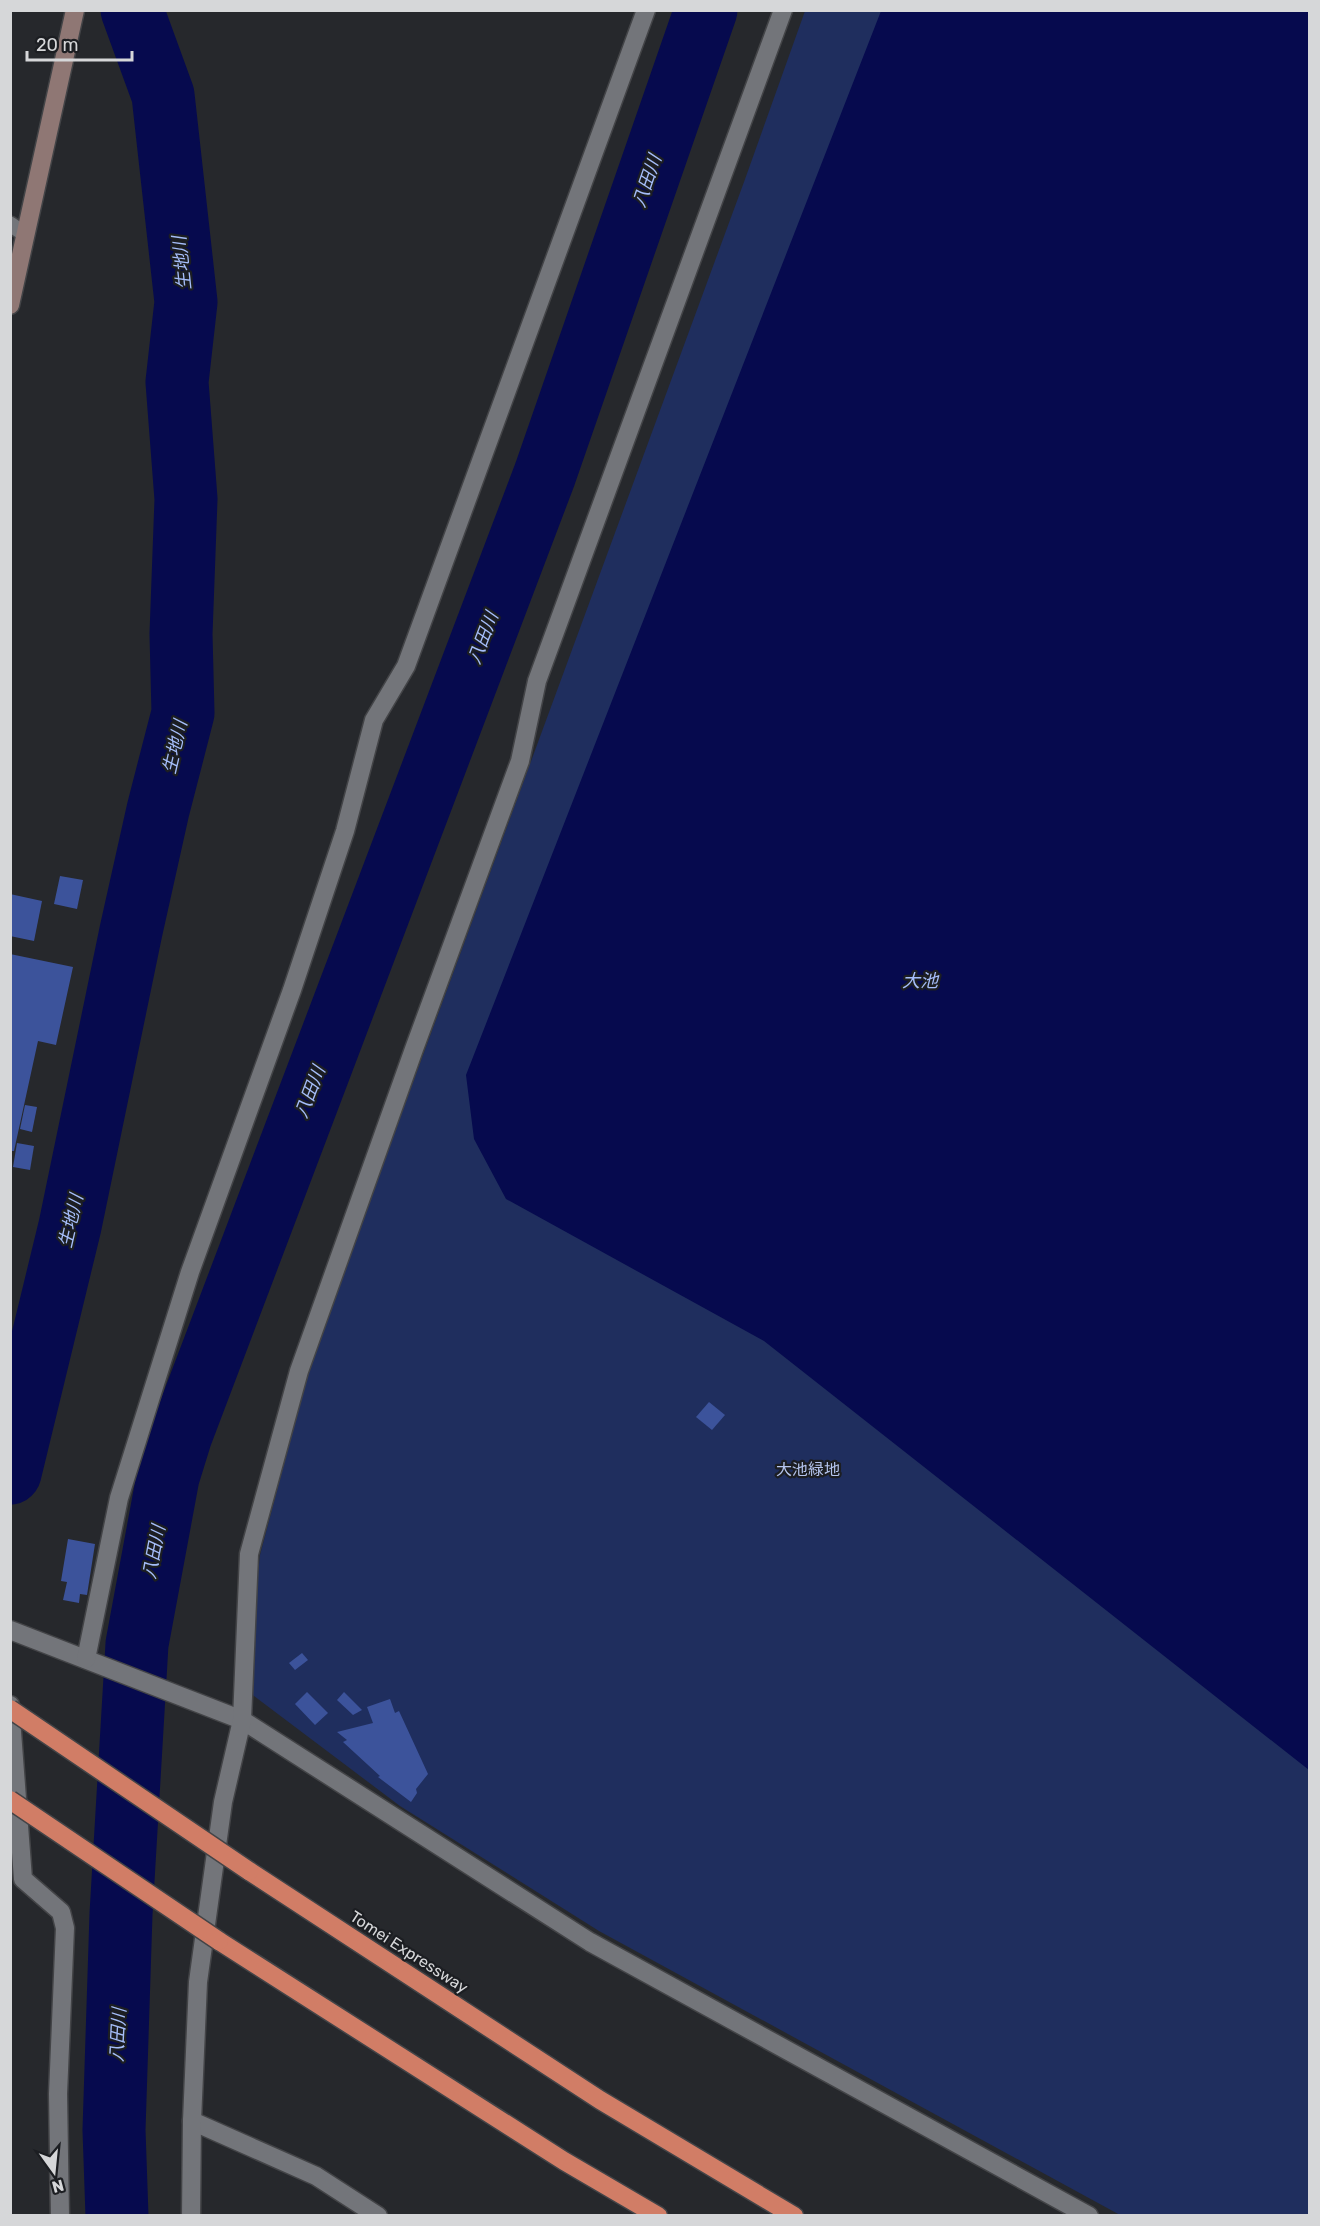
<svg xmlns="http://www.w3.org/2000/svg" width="1320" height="2226" font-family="Rubik,'Noto Sans JP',sans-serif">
<rect width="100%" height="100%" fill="#26282c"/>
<path fill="#1f2e5e" d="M805,11H1309V2215H1120L599,1931L400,1806L246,1690L260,1555L308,1373L380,1172L744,182Z"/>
<path fill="#060a4e" d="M881,11H1309V1770L764,1341L506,1199L474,1139L466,1075Z"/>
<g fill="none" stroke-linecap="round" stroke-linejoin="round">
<g stroke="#060a4e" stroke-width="63">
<path d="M10,1473L70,1226L131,931L158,810L183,713L181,634L186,499L177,382L186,302L163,95L132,10"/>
<path d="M117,2216L114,2130L121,1914L137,1644L168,1477L181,1435L545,474L706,10"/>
</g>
</g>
<g fill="#3c539b">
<path d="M60,876L83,880L77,909L54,904Z"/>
<path d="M10,894L42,901L34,941L10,936Z"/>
<path d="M10,954L73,967L56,1045L38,1041L14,1151H10Z"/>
<path d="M25,1105L37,1107L32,1132L20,1129Z"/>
<path d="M17,1143L34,1146L30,1170L13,1167Z"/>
<path d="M709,1402L725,1415L712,1430L696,1417Z"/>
<path d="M68,1539L95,1544L87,1595L80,1594L79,1603L63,1600L67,1582L61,1581Z"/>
<path d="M302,1653L308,1660L295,1670L289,1663Z"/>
<path d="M307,1692L328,1713L315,1725L295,1704Z"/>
<path d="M344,1692L362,1710L353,1715L337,1700Z"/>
<path d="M390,1699L395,1713L399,1711L428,1774L416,1789L417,1793L411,1802L378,1777L380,1776L343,1742L347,1740L337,1732L373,1723L367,1707Z"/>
</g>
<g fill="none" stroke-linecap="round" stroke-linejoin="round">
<defs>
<path id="lane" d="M10,224L26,235"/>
<g id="street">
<path d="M10,1630L242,1720L590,1942L1089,2216"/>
<path d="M86,1659L119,1498L190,1272L292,990L345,831L374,720L406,666L646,10"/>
<path d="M10,1705L23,1879L61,1912L65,1928L58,2094L60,2216"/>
<path d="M192,2121L316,2176L378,2216"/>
<path d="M191,2216L192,2121L198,1982L223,1802L242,1720L249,1554L299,1371L414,1049L520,761L537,681L783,10"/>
</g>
<path id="secondary" d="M10,305L75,10"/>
<g id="highway">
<path d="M249,1871L600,2100L794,2216"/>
<path d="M219,1941L564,2161L658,2216"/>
</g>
</defs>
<use href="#lane" stroke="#434447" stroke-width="18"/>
<use href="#street" stroke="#434447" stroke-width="21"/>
<use href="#secondary" stroke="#434447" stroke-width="21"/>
<use href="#highway" stroke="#434447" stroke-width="21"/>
<use href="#lane" stroke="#73757a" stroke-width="15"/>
<use href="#street" stroke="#73757a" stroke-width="18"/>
<use href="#secondary" stroke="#8f7774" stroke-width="18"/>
<use href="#highway" stroke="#d17d66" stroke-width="18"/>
<defs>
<g id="highway-bridge">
<path d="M10,1709L249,1871"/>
<path d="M10,1800L219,1941"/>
</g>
</defs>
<use href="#highway-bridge" stroke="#434447" stroke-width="21" stroke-linecap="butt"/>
<use href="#highway-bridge" stroke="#d17d66" stroke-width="18"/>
</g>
<g text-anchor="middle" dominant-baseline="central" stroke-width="4.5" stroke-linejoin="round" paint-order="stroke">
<g font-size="16" fill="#b5c5ee" stroke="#1c1e22">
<text x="808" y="1469">大池緑地</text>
</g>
<g font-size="16" fill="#d6d7d9" stroke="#1c1e22">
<text transform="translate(409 1952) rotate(33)">Tomei Expressway</text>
</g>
<g font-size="18" font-style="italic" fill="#a5bdf9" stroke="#1c1e22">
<text transform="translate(647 181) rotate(-71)">八田川</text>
<text transform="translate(182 263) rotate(-96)">生地川</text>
<text transform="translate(483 638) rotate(-69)">八田川</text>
<text transform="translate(175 747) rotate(-77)">生地川</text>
<text x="920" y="981">大池</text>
<text transform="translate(310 1092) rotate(-69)">八田川</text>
<text transform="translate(71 1221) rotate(-77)">生地川</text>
<text transform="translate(154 1552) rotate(-79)">八田川</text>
<text transform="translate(118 2035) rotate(-87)">八田川</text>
</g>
</g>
<rect width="1320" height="2226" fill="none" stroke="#d6d7d9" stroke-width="24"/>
<g transform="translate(54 2172) rotate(165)" stroke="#1c1e22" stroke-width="4.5" paint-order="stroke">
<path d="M0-4.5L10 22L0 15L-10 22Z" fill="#d6d7d9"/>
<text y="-9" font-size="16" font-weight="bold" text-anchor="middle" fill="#d6d7d9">N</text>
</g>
<path d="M27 51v9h105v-9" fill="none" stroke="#d6d7d9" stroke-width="3"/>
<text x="36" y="51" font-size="18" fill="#d6d7d9" stroke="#1c1e22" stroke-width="4.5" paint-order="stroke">20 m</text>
</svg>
